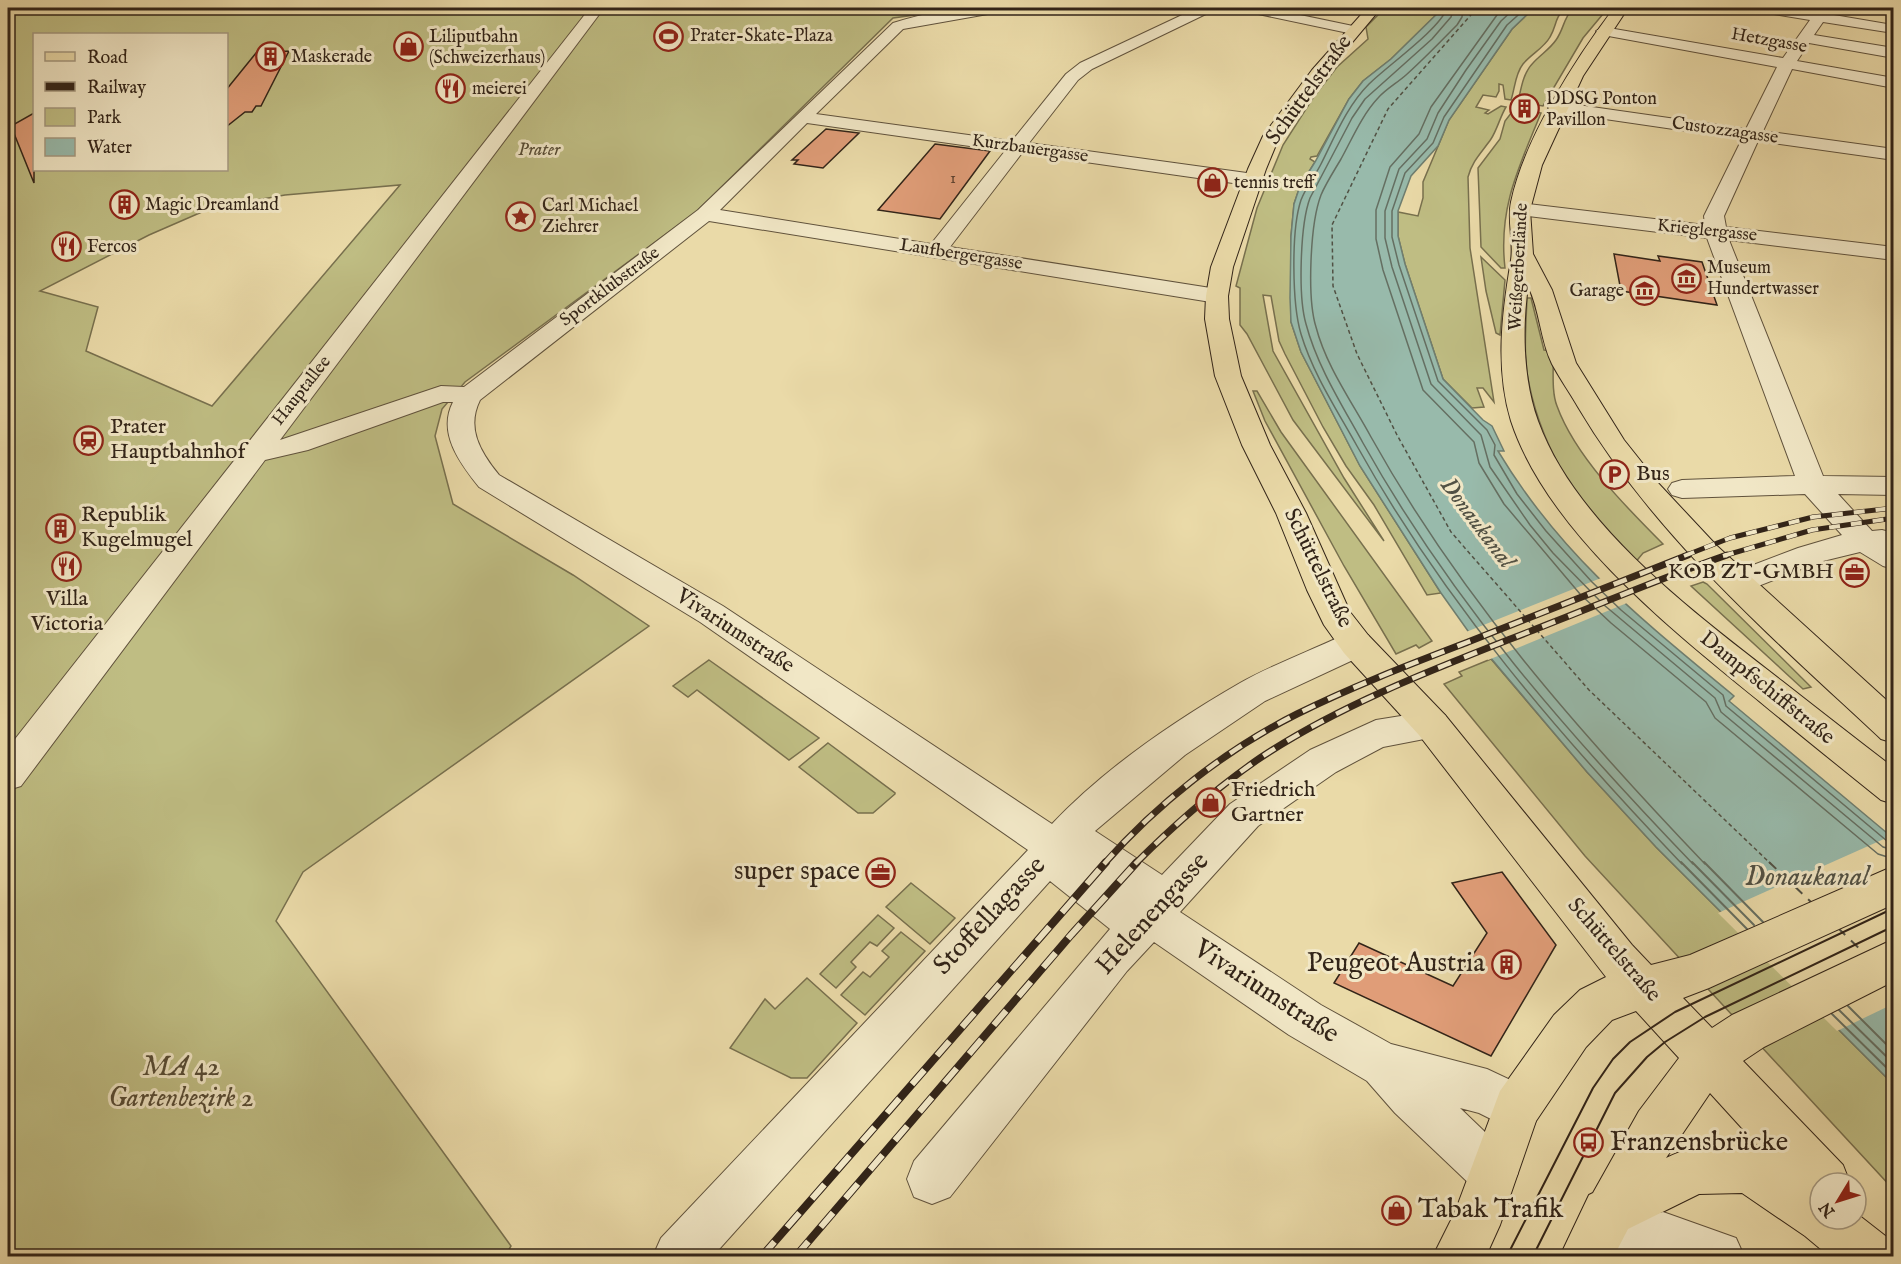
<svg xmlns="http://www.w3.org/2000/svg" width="1901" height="1264" font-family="'IM FELL English',serif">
<rect width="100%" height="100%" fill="#eadaa8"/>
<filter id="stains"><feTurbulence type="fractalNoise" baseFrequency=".00333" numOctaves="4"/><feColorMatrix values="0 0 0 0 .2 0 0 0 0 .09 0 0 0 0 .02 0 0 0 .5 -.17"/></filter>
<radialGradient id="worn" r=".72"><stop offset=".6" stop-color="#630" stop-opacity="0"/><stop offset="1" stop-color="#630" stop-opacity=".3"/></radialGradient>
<g fill="#bfbd83" stroke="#78704e" stroke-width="1.5" fill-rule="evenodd">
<path d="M8,8H968L893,18L696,212L465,382L442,409L435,436L453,504L573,575L649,626L303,872L276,921L511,1246L505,1256H8ZM34,34H226V170H34ZM400,185L212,406L86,351L98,307L40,291L149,235L211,208L285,195Z"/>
<path d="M1385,8H1443L1391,59L1363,81L1349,99L1317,156L1311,157L1310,159L1315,162L1300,186L1294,204L1291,236V322L1301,352L1360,466L1441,593L1427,595L1374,505L1346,466L1323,427L1285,354L1279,341L1271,296L1263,295L1273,351L1344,478L1384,541L1293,420L1247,334L1240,325V288L1236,286L1257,208L1283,145L1313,98L1337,67L1368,39L1366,27Z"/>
<path d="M1534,8H1565C1554,19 1557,25 1550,37C1544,48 1531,54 1523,64C1515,74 1515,88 1511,100L1505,99L1503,85L1499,84V91L1496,97L1483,95L1476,107L1489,110L1485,113L1488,114L1501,106L1506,107C1500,117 1497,130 1491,139C1482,152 1472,161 1468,177L1470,248L1494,402L1483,388H1477L1484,407L1472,408L1443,379L1405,264L1398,236V212L1418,216L1423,198V182L1449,120L1512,29Z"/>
<path d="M1573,8H1608L1583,38L1543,106L1518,102C1521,89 1523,73 1533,63C1540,55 1550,49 1556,40C1564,29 1563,19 1573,8Z"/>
<path d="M1515,108L1541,113C1519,167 1498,208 1505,268H1501L1481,247L1478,168L1500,139L1505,121Z"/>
<path d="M1481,257L1505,280L1500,335L1496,333L1486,291Z"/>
<path d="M1527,298H1531L1544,350L1553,351C1554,368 1551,391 1557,406C1575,456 1626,507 1663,544L1643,553L1634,564C1584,512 1544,457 1529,384C1523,356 1526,326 1527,298Z"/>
<path d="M1253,391H1257L1281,432L1432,641L1419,648L1416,645L1396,654L1344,566L1265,421Z"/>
<path d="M1703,582L1707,584L1811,687L1803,689L1691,586Z"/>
<path d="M1491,659L1587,772L1656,847L1893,1084V1189L1585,856L1444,684L1462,676L1459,672Z"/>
<path d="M709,660L819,738L789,760L697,690L688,697L673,686Z"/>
<path d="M828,743L895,793V794L873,813H858L799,767Z"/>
<path d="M911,883L955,918L930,944L886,907Z"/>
<path d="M878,915L894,928L877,946L870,942L851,962L856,967L836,988L820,974Z"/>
<path d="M901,932L925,951L865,1015L841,995L863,972L870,977L889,957L882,951Z"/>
<path d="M807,978L857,1023L807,1078H791L730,1048L765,999L775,1009Z"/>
</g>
<path fill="#98baab" stroke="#6f7e70" stroke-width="1.5" d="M1443,8H1534L1512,29L1449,120L1438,146L1411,176L1398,211V236L1405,264L1443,379L1483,420L1492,426L1504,451H1498C1561,556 1641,619 1734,696L1729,701L1893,838V1084L1656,847L1587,772L1468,631L1441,593L1360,466L1301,352L1291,322L1290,298L1291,236L1294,204L1300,186L1315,162L1349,99L1363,81L1391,59Z"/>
<g fill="#eadaa8">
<path d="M1601,578L1627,603L1488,660L1466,632Z"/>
<path d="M1893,835V1004L1837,1031L1718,913Z"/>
</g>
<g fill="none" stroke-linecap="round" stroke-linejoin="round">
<g stroke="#656f62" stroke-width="1.5">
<path d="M1447,8C1440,29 1387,66 1369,84C1347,106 1335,136 1321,164C1315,176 1306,187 1301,200C1291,230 1292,304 1301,334C1313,374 1337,410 1357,446C1444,602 1559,735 1682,864"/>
<path d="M1454,8L1451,17L1432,39L1365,99L1352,118L1310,198C1300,225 1298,297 1306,324C1317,366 1342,405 1363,443C1452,602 1567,733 1693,864"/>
<path d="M1463,8L1462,17L1457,25C1440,42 1424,59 1406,75C1397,83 1386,89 1378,98C1362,115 1352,139 1341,159C1334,171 1326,183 1321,195C1310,224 1307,298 1316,327C1326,366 1352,402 1371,437C1460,597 1579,732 1705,864"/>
<path d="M1502,8L1431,107L1419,134L1390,167L1376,210V239L1383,270L1423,390L1474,442L1479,463L1504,504L1580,594L1611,623L1706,702L1715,718L1878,854L1894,859"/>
<path d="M1515,8L1501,21L1466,70L1438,113L1427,139L1399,169L1385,211V238L1392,267L1431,384L1481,435L1490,467L1530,525L1553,553L1604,605L1715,698L1721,712L1883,847L1894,850"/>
<path d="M1526,8L1507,25L1444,117L1433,143L1405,173L1392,211V237L1399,265L1438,381L1487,430L1495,445L1494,455L1517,494L1546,531L1592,582L1621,610L1723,695L1726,706L1887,841L1894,843"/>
</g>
<g stroke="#656f62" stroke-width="2">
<path d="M1681,862L1747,929"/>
<path d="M1692,862L1754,925"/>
<path d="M1704,862L1763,922"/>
<path d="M1848,1006L1894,1052"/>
<path d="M1839,1010L1894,1064"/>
<path d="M1832,1014L1894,1075"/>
</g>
<path stroke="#515144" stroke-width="1.5" stroke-dasharray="4 3" stroke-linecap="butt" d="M1477,8L1388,109L1332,225L1333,286L1357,354L1397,435L1451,532L1589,690L1771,864"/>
<g stroke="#515144" stroke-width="2" stroke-dasharray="10 8" stroke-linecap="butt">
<path d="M1769,862L1811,902"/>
<path d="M1838,928L1865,954"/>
</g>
</g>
<g fill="#e09d78" stroke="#322418" stroke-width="1.5">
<path d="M289,51L261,106H256L252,112H245L226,127V90L256,53Z"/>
<path d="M34,113V183L11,126Z"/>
<path d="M826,129L859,133L823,168L794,164L798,160H792Z"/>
<path d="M935,144L990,151L940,219L878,210Z"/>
<path d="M1614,254L1660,261L1658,256L1702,262L1717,305L1621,291Z"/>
<path d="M1502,872L1556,945L1491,1056L1334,983L1359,943L1453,986L1487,933L1452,883Z"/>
</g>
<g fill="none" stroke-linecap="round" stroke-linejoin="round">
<defs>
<g id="minor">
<path d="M590,8H604L280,440L432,389L441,386L464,387L698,210L893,23C927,12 970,4 1006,8L999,12L903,29L816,114L1012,141L1066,74L1080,63L1197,8H1214L1212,11L1092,69L1078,80L1029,143L1254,174L1261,176L1264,180L1261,184L1254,186L1022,153L950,247L1217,289L1225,291L1228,296L1225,301L1217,303L709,221L480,400C466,428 480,452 499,475L723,606L1052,824C1104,769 1174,721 1240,683C1272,665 1310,651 1344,635L1356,632L1368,635L1373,644L1368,653L1265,701L1185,755L1095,831L1162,875L1230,804L1310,750L1376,720L1432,711L1445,715L1450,725L1445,735L1383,747L1336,772L1258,826L1180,912L1321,1005L1391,1044L1487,1069L1534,1091L1541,1108L1534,1125L1517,1132L1479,1113L1460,1108L1510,1156L1518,1173L1510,1190L1493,1198L1476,1190L1395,1113L1367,1081L1289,1035L1154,942L1127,971L950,1197L932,1204L914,1197L907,1179L914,1161L1110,929L1050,881L713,1256H653L661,1238L1028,850L700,622L479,487C460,463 437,433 453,402H443L308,450L265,460L21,786L8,790V748ZM807,123L1005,151L931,244L720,210Z"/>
<path d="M1242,8H1267L1353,26L1360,30L1353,34L1249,12Z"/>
<path d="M1754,8H1785L1815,12L1818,8H1832L1828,14L1887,24L1894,27L1892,31L1887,32L1823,22L1814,35L1894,48V58L1809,43L1797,61L1894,78V88L1792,69L1763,131L1894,149V160L1758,141L1724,216L1726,227L1894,247V260L1729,240L1823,476L1894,477V495L1838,494L1872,531L1882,530L1893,533L1894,569L1883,566L1860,552L1819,562L1738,594L1727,591L1722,583L1727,575L1798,548L1842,535L1805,494L1682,498L1672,495L1668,489L1672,483L1682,480L1795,476L1707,238L1520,215L1513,213L1510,209L1513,205L1520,203L1705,225L1704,216L1742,139L1557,112L1551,111L1548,107L1551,103L1557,102L1746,129L1777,67L1603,35L1596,31L1603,27L1783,58L1810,20L1761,12Z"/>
<path d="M1663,1212L1736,1238L1744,1256H1561L1569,1238L1587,1230Z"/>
</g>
<g id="major">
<path d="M1367,8H1381L1324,76L1278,140L1266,169L1233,267L1228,296L1229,319L1241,376L1270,445L1306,513L1350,612L1368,635L1445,715L1632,945L1651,965L1690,955L1894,866V904L1709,988L1683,998L1712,1028L1732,1015L1894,939V981L1764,1047L1743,1061L1843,1165L1850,1183H1820V1219H1856V1213L1888,1238L1894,1256H1829L1805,1236L1742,1193L1699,1194L1628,1229L1614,1256H1560L1589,1195L1593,1193L1639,1111L1679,1058L1636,1011L1612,1020L1586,1047L1536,1121L1500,1225L1486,1256H1433L1455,1212L1500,1091L1554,1015L1580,990L1606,977L1419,735L1344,653L1324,625L1307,590L1276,513L1242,445L1215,376L1205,319L1206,296L1211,267L1248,169L1263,136L1312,70ZM1710,1093L1761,1149C1730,1136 1695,1144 1666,1158Z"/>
<path d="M1614,8H1628L1583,76L1542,165L1530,210L1533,254L1552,290L1576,363L1624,440L1659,484L1717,546L1894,707V743L1881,739C1772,637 1655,537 1578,407C1570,393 1560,379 1552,364C1540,340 1540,310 1528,286C1522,329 1523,380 1538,421C1576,526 1697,615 1782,681C1819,710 1856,739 1894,768V804L1881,800C1840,767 1799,734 1759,701C1672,630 1547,531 1511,421C1495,368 1502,313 1511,260C1514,241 1507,221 1511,202C1524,139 1576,58 1614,8Z"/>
</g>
</defs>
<use href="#minor" stroke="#60523c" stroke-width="2"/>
<use href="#major" stroke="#322418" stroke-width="2"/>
<use href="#minor" fill="#f1e7c6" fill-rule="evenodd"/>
<use href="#major" fill="#eadaa8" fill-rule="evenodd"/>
<g stroke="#322418" stroke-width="2">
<path d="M1507,1256L1593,1088L1613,1059L1630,1042L1675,1012L1894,908"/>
<path d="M1533,1256L1615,1093L1647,1057L1665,1042L1705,1017L1894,926"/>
</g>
<defs>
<g id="rail-far2">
<path d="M1684,556L1730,538L1813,517L1894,508"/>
<path d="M1723,556L1812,530L1894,518"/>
</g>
<g id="rail-far1">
<path d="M1104,864C1157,804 1225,750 1297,714C1353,686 1411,664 1468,642C1541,613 1615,584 1688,555"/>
<path d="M1135,864C1174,825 1215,789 1260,758C1346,701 1445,665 1541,627C1603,603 1664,577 1727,555"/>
</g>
<g id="rail">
<path d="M762,1256L1106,862"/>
<path d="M796,1256L1071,935L1137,862"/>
</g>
</defs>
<use href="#rail-far2" stroke="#322418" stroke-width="5"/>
<use href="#rail-far1" stroke="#322418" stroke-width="7"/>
<use href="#rail" stroke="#322418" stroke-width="8"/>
<use href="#rail-far2" stroke="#f1e7c6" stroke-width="4" stroke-dasharray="11" stroke-linecap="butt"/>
<use href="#rail-far1" stroke="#f1e7c6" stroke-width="4.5" stroke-dasharray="14" stroke-linecap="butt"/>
<use href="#rail" stroke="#f1e7c6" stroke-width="6" stroke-dasharray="19" stroke-linecap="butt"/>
</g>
<defs>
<symbol id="stadium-ring" viewBox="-11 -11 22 22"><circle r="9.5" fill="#f1e7c6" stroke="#8f2418" stroke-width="1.5"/><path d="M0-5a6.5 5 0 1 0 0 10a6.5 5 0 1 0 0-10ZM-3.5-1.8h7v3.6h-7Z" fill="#8f2418"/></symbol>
<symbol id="shop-ring" viewBox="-11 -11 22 22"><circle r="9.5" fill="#f1e7c6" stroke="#8f2418" stroke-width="1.5"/><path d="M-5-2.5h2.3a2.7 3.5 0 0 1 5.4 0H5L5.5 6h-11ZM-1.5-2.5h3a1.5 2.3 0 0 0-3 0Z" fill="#8f2418"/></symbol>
<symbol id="building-ring" viewBox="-11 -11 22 22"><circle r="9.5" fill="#f1e7c6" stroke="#8f2418" stroke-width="1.5"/><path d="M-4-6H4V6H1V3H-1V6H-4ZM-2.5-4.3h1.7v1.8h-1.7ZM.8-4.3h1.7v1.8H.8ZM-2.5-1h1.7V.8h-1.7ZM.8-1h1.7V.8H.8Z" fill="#8f2418"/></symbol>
<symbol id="restaurant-ring" viewBox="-11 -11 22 22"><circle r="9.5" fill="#f1e7c6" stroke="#8f2418" stroke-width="1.5"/><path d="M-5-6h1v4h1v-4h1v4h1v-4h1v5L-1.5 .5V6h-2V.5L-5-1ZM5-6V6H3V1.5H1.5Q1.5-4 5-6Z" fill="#8f2418"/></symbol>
<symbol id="sight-ring" viewBox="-11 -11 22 22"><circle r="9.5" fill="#f1e7c6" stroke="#8f2418" stroke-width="1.5"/><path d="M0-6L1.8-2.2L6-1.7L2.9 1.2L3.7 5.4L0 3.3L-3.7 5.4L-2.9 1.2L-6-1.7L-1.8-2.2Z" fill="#8f2418"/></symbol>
<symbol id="museum-ring" viewBox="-11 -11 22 22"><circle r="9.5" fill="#f1e7c6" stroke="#8f2418" stroke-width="1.5"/><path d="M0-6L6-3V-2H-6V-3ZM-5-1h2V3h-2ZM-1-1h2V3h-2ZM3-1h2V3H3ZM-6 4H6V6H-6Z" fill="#8f2418"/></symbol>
<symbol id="station-ring" viewBox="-11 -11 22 22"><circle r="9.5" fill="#f1e7c6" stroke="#8f2418" stroke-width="1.5"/><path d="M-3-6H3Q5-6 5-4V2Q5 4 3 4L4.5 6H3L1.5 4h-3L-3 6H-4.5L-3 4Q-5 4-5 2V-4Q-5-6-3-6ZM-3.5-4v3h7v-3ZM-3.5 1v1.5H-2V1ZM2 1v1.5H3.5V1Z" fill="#8f2418"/></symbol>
<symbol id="parking-ring" viewBox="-11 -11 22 22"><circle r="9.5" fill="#f1e7c6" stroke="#8f2418" stroke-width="1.5"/><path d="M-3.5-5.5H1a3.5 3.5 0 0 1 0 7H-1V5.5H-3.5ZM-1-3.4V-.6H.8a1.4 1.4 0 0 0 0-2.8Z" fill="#8f2418"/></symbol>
<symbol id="office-ring" viewBox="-11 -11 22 22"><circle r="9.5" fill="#f1e7c6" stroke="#8f2418" stroke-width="1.5"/><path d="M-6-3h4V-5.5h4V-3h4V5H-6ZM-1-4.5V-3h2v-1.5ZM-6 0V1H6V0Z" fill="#8f2418"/></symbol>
<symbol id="bus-ring" viewBox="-11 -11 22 22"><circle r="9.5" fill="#f1e7c6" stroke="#8f2418" stroke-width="1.5"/><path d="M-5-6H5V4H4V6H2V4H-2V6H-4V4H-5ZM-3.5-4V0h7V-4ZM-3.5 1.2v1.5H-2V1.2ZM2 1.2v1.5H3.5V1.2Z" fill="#8f2418"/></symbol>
</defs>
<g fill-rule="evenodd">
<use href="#stadium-ring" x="652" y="20" width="33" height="33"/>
<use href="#shop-ring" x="392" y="30" width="33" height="33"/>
<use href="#building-ring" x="254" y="40" width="33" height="33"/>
<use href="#restaurant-ring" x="434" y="72" width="33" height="33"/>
<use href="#building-ring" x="1508" y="92" width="33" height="33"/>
<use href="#shop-ring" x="1196" y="166" width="33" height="33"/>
<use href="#building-ring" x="108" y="188" width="33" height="33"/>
<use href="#sight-ring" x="504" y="200" width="33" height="33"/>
<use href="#restaurant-ring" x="50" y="230" width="33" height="33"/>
<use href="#museum-ring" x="1670" y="262" width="33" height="33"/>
<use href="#museum-ring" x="1628" y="274" width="33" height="33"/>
<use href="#station-ring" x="72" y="424" width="33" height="33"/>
<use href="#parking-ring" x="1598" y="458" width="33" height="33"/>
<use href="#building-ring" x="44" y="512" width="33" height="33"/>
<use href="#restaurant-ring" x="50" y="550" width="33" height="33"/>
<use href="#office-ring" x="1838" y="556" width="33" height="33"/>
<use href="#shop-ring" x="1194" y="786" width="33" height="33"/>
<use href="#office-ring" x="864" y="856" width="33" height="33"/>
<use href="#building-ring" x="1490" y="948" width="33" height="33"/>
<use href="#bus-ring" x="1572" y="1126" width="33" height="33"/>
<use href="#shop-ring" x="1380" y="1194" width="33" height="33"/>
</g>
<g text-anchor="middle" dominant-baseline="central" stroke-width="6" stroke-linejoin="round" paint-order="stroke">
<g font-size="16" fill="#5e4230">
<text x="953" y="179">1</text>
</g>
<g font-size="18" fill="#322418" stroke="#f1e7c6" text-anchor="start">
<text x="690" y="36">Prater-Skate-Plaza</text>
<text x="429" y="37">Liliputbahn<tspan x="429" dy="21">(Schweizerhaus)</tspan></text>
<text x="291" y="57">Maskerade</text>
<text x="472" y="89">meierei</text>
<text x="1546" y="99">DDSG Ponton<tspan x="1546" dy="21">Pavillon</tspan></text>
<text x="1234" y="183">tennis treff</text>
<text x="145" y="205">Magic Dreamland</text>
<text x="542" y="206">Carl Michael<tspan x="542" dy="21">Ziehrer</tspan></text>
<text x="87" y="247">Fercos</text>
<text x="1707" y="268">Museum<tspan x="1707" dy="21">Hundertwasser</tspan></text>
<text x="1624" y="291" text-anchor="end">Garage</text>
</g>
<g font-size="18" fill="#322418" stroke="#f1e7c6">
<text transform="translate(1769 41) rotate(10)">Hetzgasse</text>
<text transform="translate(1725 131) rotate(8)">Custozzagasse</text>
<text transform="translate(1030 149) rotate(8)">Kurzbauergasse</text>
<text transform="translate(1707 231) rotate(6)">Krieglergasse</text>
<text transform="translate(961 255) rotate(9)">Laufbergergasse</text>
<text transform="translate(1519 267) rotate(-87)">Weißgerberlände</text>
<text transform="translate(610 287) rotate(-37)">Sportklubstraße</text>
<text transform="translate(302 391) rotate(-52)">Hauptallee</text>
</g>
<g font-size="18" font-style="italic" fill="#554a33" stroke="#f1e7c6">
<text x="539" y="150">Prater</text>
</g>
<g font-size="22" fill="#322418" stroke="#f1e7c6">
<text transform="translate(1309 90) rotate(-54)">Schüttelstraße</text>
<text transform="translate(1318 568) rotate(64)">Schüttelstraße</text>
<text transform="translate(735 631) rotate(33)">Vivariumstraße</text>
<text transform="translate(1767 688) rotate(39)">Dampfschiffstraße</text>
<text transform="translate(1614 950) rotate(49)">Schüttelstraße</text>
</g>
<g font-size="22" fill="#322418" stroke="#f1e7c6" text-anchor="start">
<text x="110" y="427">Prater<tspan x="110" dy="25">Hauptbahnhof</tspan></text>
<text x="1636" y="474">Bus</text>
<text x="81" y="515">Republik<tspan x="81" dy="25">Kugelmugel</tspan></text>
<text x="1834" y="572" text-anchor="end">KOB ZT-GMBH</text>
<text x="67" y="599" text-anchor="middle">Villa<tspan x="67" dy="25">Victoria</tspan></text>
<text x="1231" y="790">Friedrich<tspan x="1231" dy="25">Gartner</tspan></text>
</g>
<g font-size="24" font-style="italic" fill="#515144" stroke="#f1e7c6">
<text transform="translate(1477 523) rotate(53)">Donaukanal</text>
</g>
<g font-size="27" fill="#322418" stroke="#f1e7c6" text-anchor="end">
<text x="860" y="872">super space</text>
<text x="1485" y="964">Peugeot Austria</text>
<text x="1610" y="1143" text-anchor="start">Franzensbrücke</text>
<text x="1418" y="1210" text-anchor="start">Tabak Trafik</text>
</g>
<g font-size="27" fill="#322418" stroke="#f1e7c6">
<text transform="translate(1153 914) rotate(-48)">Helenengasse</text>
<text transform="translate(990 916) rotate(-47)">Stoffellagasse</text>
<text transform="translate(1266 992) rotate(33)">Vivariumstraße</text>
</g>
<g font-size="27" font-style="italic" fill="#554a33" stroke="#f1e7c6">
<text x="181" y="1068">MA 42<tspan x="181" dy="31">Gartenbezirk 2</tspan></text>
</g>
<g font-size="28" font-style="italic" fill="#515144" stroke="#f1e7c6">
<text x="1807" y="877">Donaukanal</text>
</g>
</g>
<rect width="1901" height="1264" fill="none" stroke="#eadaa8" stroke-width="30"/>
<rect x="9" y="9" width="1883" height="1246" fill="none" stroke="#322418" stroke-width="3"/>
<rect x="15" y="15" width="1871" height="1234" fill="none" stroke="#322418" stroke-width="1.5"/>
<rect x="33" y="33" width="195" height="138" fill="#f1e7c6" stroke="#a59980" stroke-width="1.5"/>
<rect x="45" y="52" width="30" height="9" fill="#eadaa8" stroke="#a59980" stroke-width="1.5"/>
<text x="87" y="63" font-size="18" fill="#322418">Road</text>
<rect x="45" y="82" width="30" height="9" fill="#322418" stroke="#a59980" stroke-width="1.5"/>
<text x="87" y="93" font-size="18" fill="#322418">Railway</text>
<rect x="45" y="108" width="30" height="18" fill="#bfbd83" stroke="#a59980" stroke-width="1.5"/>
<text x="87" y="123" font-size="18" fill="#322418">Park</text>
<rect x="45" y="138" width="30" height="18" fill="#98baab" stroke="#a59980" stroke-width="1.5"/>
<text x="87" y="153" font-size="18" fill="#322418">Water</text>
<g transform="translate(1838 1201) rotate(232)"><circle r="28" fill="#f1e7c6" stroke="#a59980" stroke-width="1.5"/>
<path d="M0-4.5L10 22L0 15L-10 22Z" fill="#8f2418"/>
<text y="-9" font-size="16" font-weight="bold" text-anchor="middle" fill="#322418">N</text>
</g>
<rect width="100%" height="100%" filter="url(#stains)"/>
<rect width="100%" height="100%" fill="url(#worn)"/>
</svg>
